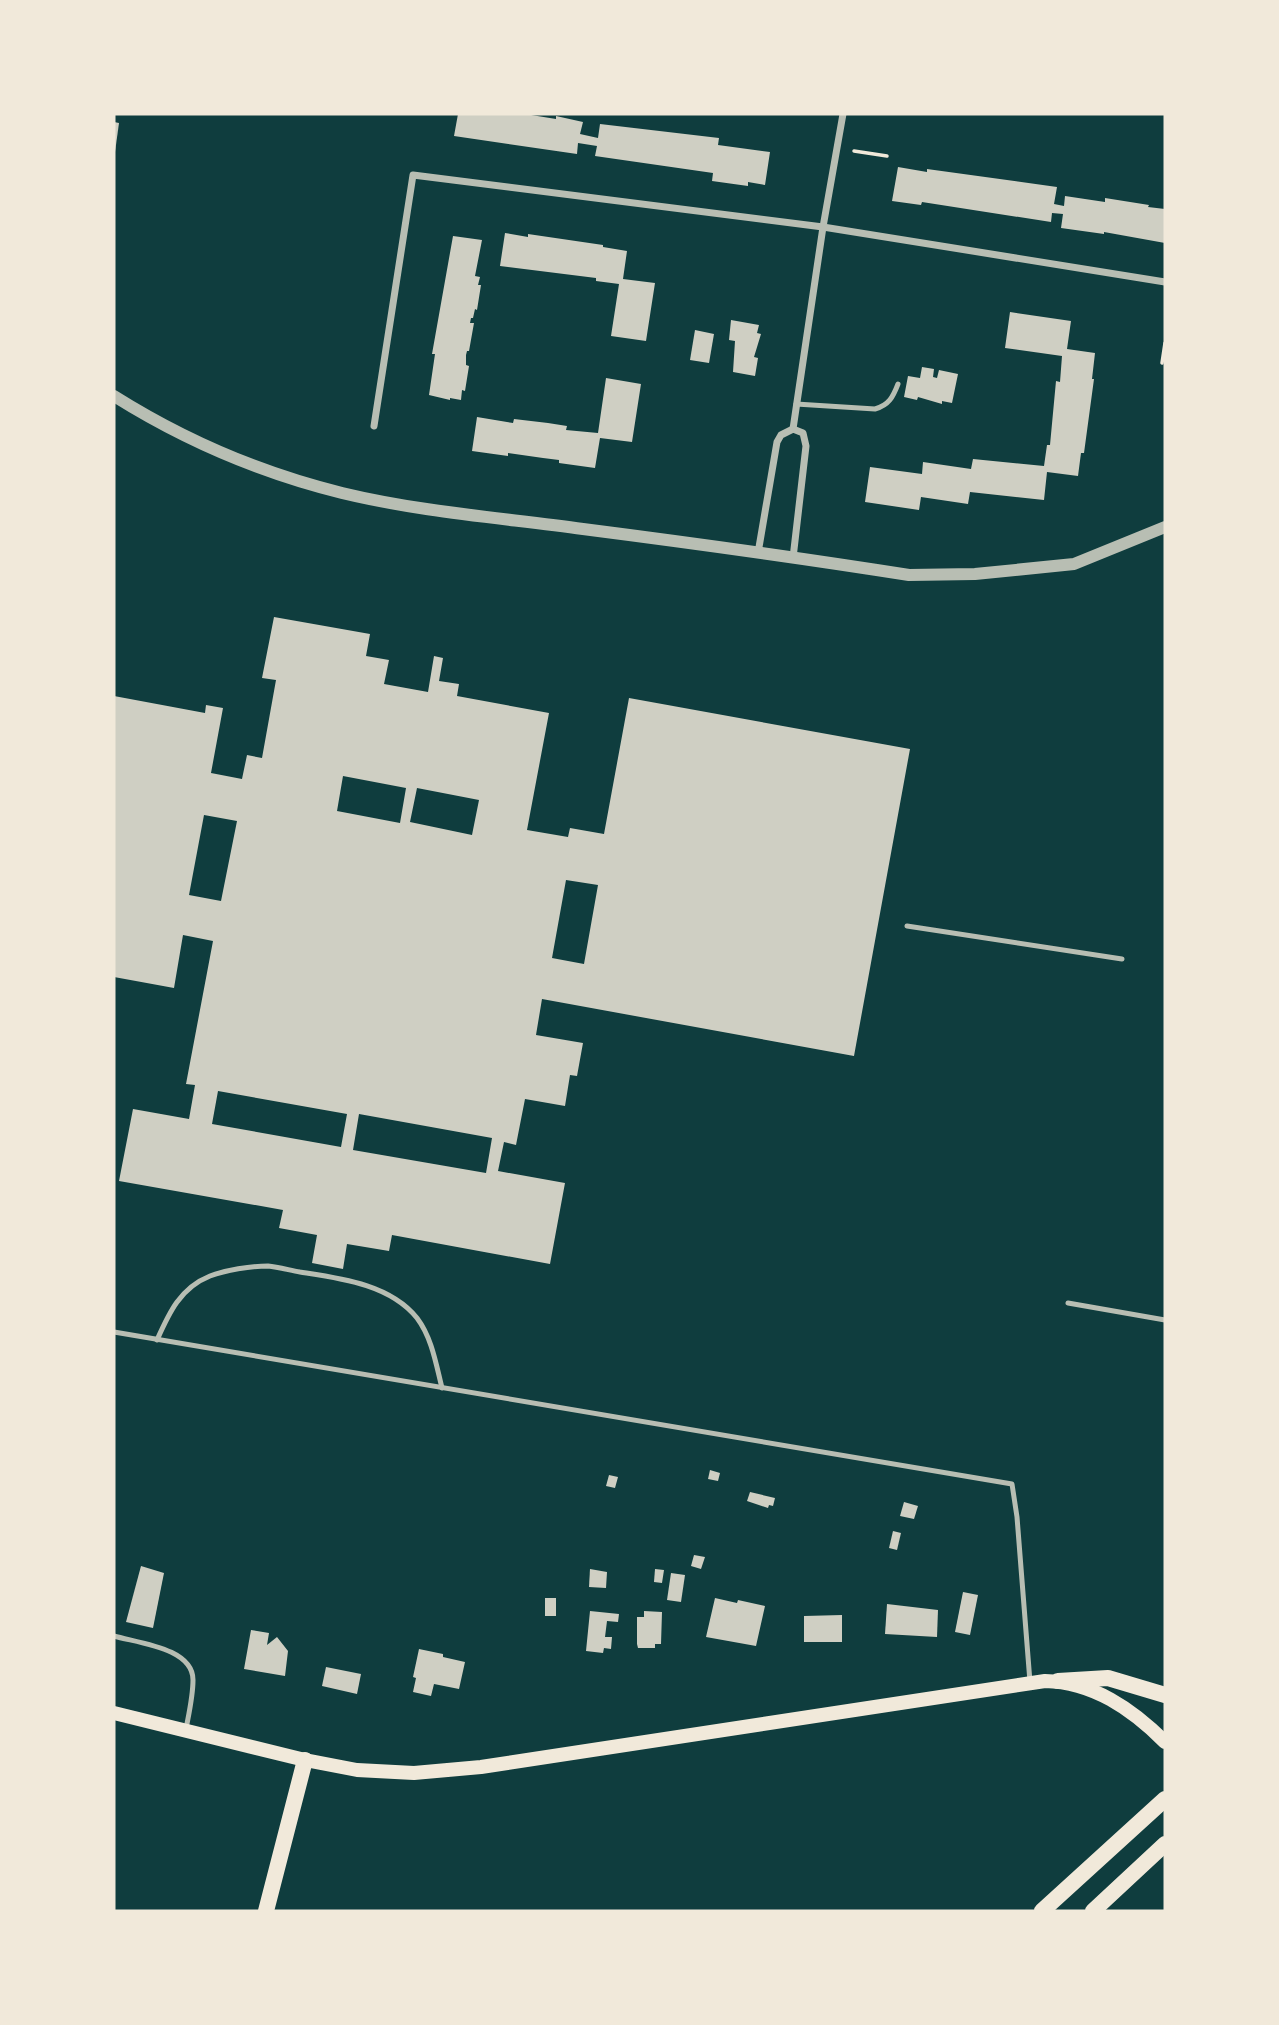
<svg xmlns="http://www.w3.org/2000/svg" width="1279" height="2025" font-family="Overpass,sans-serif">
<rect width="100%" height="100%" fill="#0f3d3e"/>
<g fill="#cfcfc3" fill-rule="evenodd">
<path d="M458,114H525L556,119V116L583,122L580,134L598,138L600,124L719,138L718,145L770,152L765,185L748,182V186L712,181L713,173L595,156L597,146L578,143L577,154L454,136Z"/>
<path d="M114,122L119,123L115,152H114Z"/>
<path d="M898,167L927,172V169L1057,187L1054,204L1064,206L1065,196L1105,202V198L1149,205L1148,207L1165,209V243L1104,232V234L1061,228L1063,214L1052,213L1051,222L922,202L921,205L892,201Z"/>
<path d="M505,233L528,237V234L603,245V247L627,251L623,279L655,283L646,341L611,336L619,284L596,281V278L500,266Z"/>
<path d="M453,236L482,240L475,276L480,277L478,285H481L477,310L475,309L473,318H471L470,323H474L469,351H467L466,355V365L469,366L465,391L462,390L461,400L450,398V400L429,395L435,354H432Z"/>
<path d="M1010,312L1071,321L1067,349L1095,353L1092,379H1094L1084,453H1081L1078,476L1047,472L1044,500L970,492L968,504L921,497L919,510L865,502L870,467L922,474L923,462L971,469L973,459L1044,466L1047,445H1050L1056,381L1060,382L1062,356L1005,348Z"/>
<path d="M731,320L759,325L757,333L761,334L754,357L758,358L755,376L733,372L735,341L729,340Z"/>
<path d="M695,330L714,334L709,363L690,360Z"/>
<path d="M922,367L934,369L933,377L937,378L939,370L958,374L952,403L942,401V404L918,397L917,400L904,397L908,376L920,378Z"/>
<path d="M606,378L641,384L632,442L600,438L595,468L559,463V460L543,458L508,453V456L472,451L477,417L513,423L514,419L548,423L567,426L566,430L598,433Z"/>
<path d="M274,617L370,634L366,656L389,660L384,684L428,692L434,656L443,658L439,681L459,684L457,696L549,713L527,830L568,837L570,828L604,834L629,698L910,749L854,1056L542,999L536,1035L583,1043L577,1076L570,1075L565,1106L525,1099L516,1145L504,1142L498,1171L565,1183L550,1264L392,1235L389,1251L347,1244L343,1269L312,1263L317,1235L279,1228L283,1210L119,1181L133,1109L189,1119L195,1085L186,1084L213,941L183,935L174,988L114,977V696L205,713L206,705L223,708L211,773L242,779L247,755L262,758L276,680L262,678ZM343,776L406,788L400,823L337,811ZM417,788L479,800L472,835L410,822ZM204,815L237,821L221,901L189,895ZM566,880L598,885L584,964L552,958ZM218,1091L347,1114L341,1147L212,1124ZM359,1114L492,1138L486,1173L353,1150Z"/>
<path d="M710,1470L720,1473L718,1481L708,1479Z"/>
<path d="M609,1475L618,1477L615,1488L606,1486Z"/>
<path d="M750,1492L775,1498L773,1506L769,1505L768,1508L747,1501Z"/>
<path d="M904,1502L918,1506L914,1519L900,1516Z"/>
<path d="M893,1531L901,1533L897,1550L889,1548Z"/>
<path d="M694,1555L705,1557L701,1569L691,1566Z"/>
<path d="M141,1566L164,1573L153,1628L126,1622Z"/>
<path d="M590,1569L607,1572L606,1588L589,1587Z"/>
<path d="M655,1569L664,1570L662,1583L654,1582Z"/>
<path d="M671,1573L685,1575L681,1602L667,1600Z"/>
<path d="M963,1592L978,1595L970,1635L955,1632Z"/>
<rect x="545" y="1598" width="11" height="18"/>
<path d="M715,1598L737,1603L738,1600L765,1606L756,1646L706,1637Z"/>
<path d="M887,1604L938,1610L937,1637L885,1634Z"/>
<path d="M590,1611L619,1614L618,1622L607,1621L605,1637H612L611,1649L604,1648L603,1653L586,1651Z"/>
<path d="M644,1611L662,1612L661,1644H655V1648H638L637,1644V1617H644Z"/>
<path d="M842,1615V1642H804V1616Z"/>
<path d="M251,1630L269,1633L267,1645L277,1637L288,1651L285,1676L244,1669Z"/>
<path d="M419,1649L443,1654V1657L465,1662L459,1689L434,1684L431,1696L413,1692L416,1678L413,1677Z"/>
<path d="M326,1667L361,1674L357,1694L322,1686Z"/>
</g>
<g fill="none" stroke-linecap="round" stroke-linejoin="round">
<g stroke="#f1e9da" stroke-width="3.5">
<path d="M854,151L887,156"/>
<path d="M1162,363L1165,343"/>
</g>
<g stroke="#b8beb3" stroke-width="5">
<path d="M796,404L875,409C889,405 893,397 898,384"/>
<path d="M907,926L1122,959"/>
<path d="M1068,1303L1165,1320"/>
<path d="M114,1332L1012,1484L1017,1517L1030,1682"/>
<path d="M157,1340C169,1313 180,1288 210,1276C226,1270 250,1266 268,1266C278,1267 289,1270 300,1272C339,1278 390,1284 417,1318C432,1338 436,1364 442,1388"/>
<path d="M114,1636C138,1643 193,1648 193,1680C193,1696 189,1713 186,1729"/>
</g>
<g stroke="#b8beb3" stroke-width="7">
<path d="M374,426L413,175L823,227L1165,282"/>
<path d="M793,429L823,227L843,114"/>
<path d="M758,553L777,442L781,435L793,429L803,433L806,446L793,558"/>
</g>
<path stroke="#b8beb3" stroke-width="12" d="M114,396C184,440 261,473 342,493C421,512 503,518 583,529C692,543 801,558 909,575L975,574L1074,564L1165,527"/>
<path stroke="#f1e9da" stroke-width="14" d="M114,1713L305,1760L357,1770L414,1773L481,1767L1045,1681C1093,1682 1132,1709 1165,1742"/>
<g stroke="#f1e9da" stroke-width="16">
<path d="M1058,1681L1108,1678L1165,1695"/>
<path d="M266,1911L305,1760"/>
<path d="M1042,1911L1165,1799"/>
<path d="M1093,1911L1165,1844"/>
</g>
</g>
<rect width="1279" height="2025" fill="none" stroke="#f1e9da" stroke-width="231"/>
</svg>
